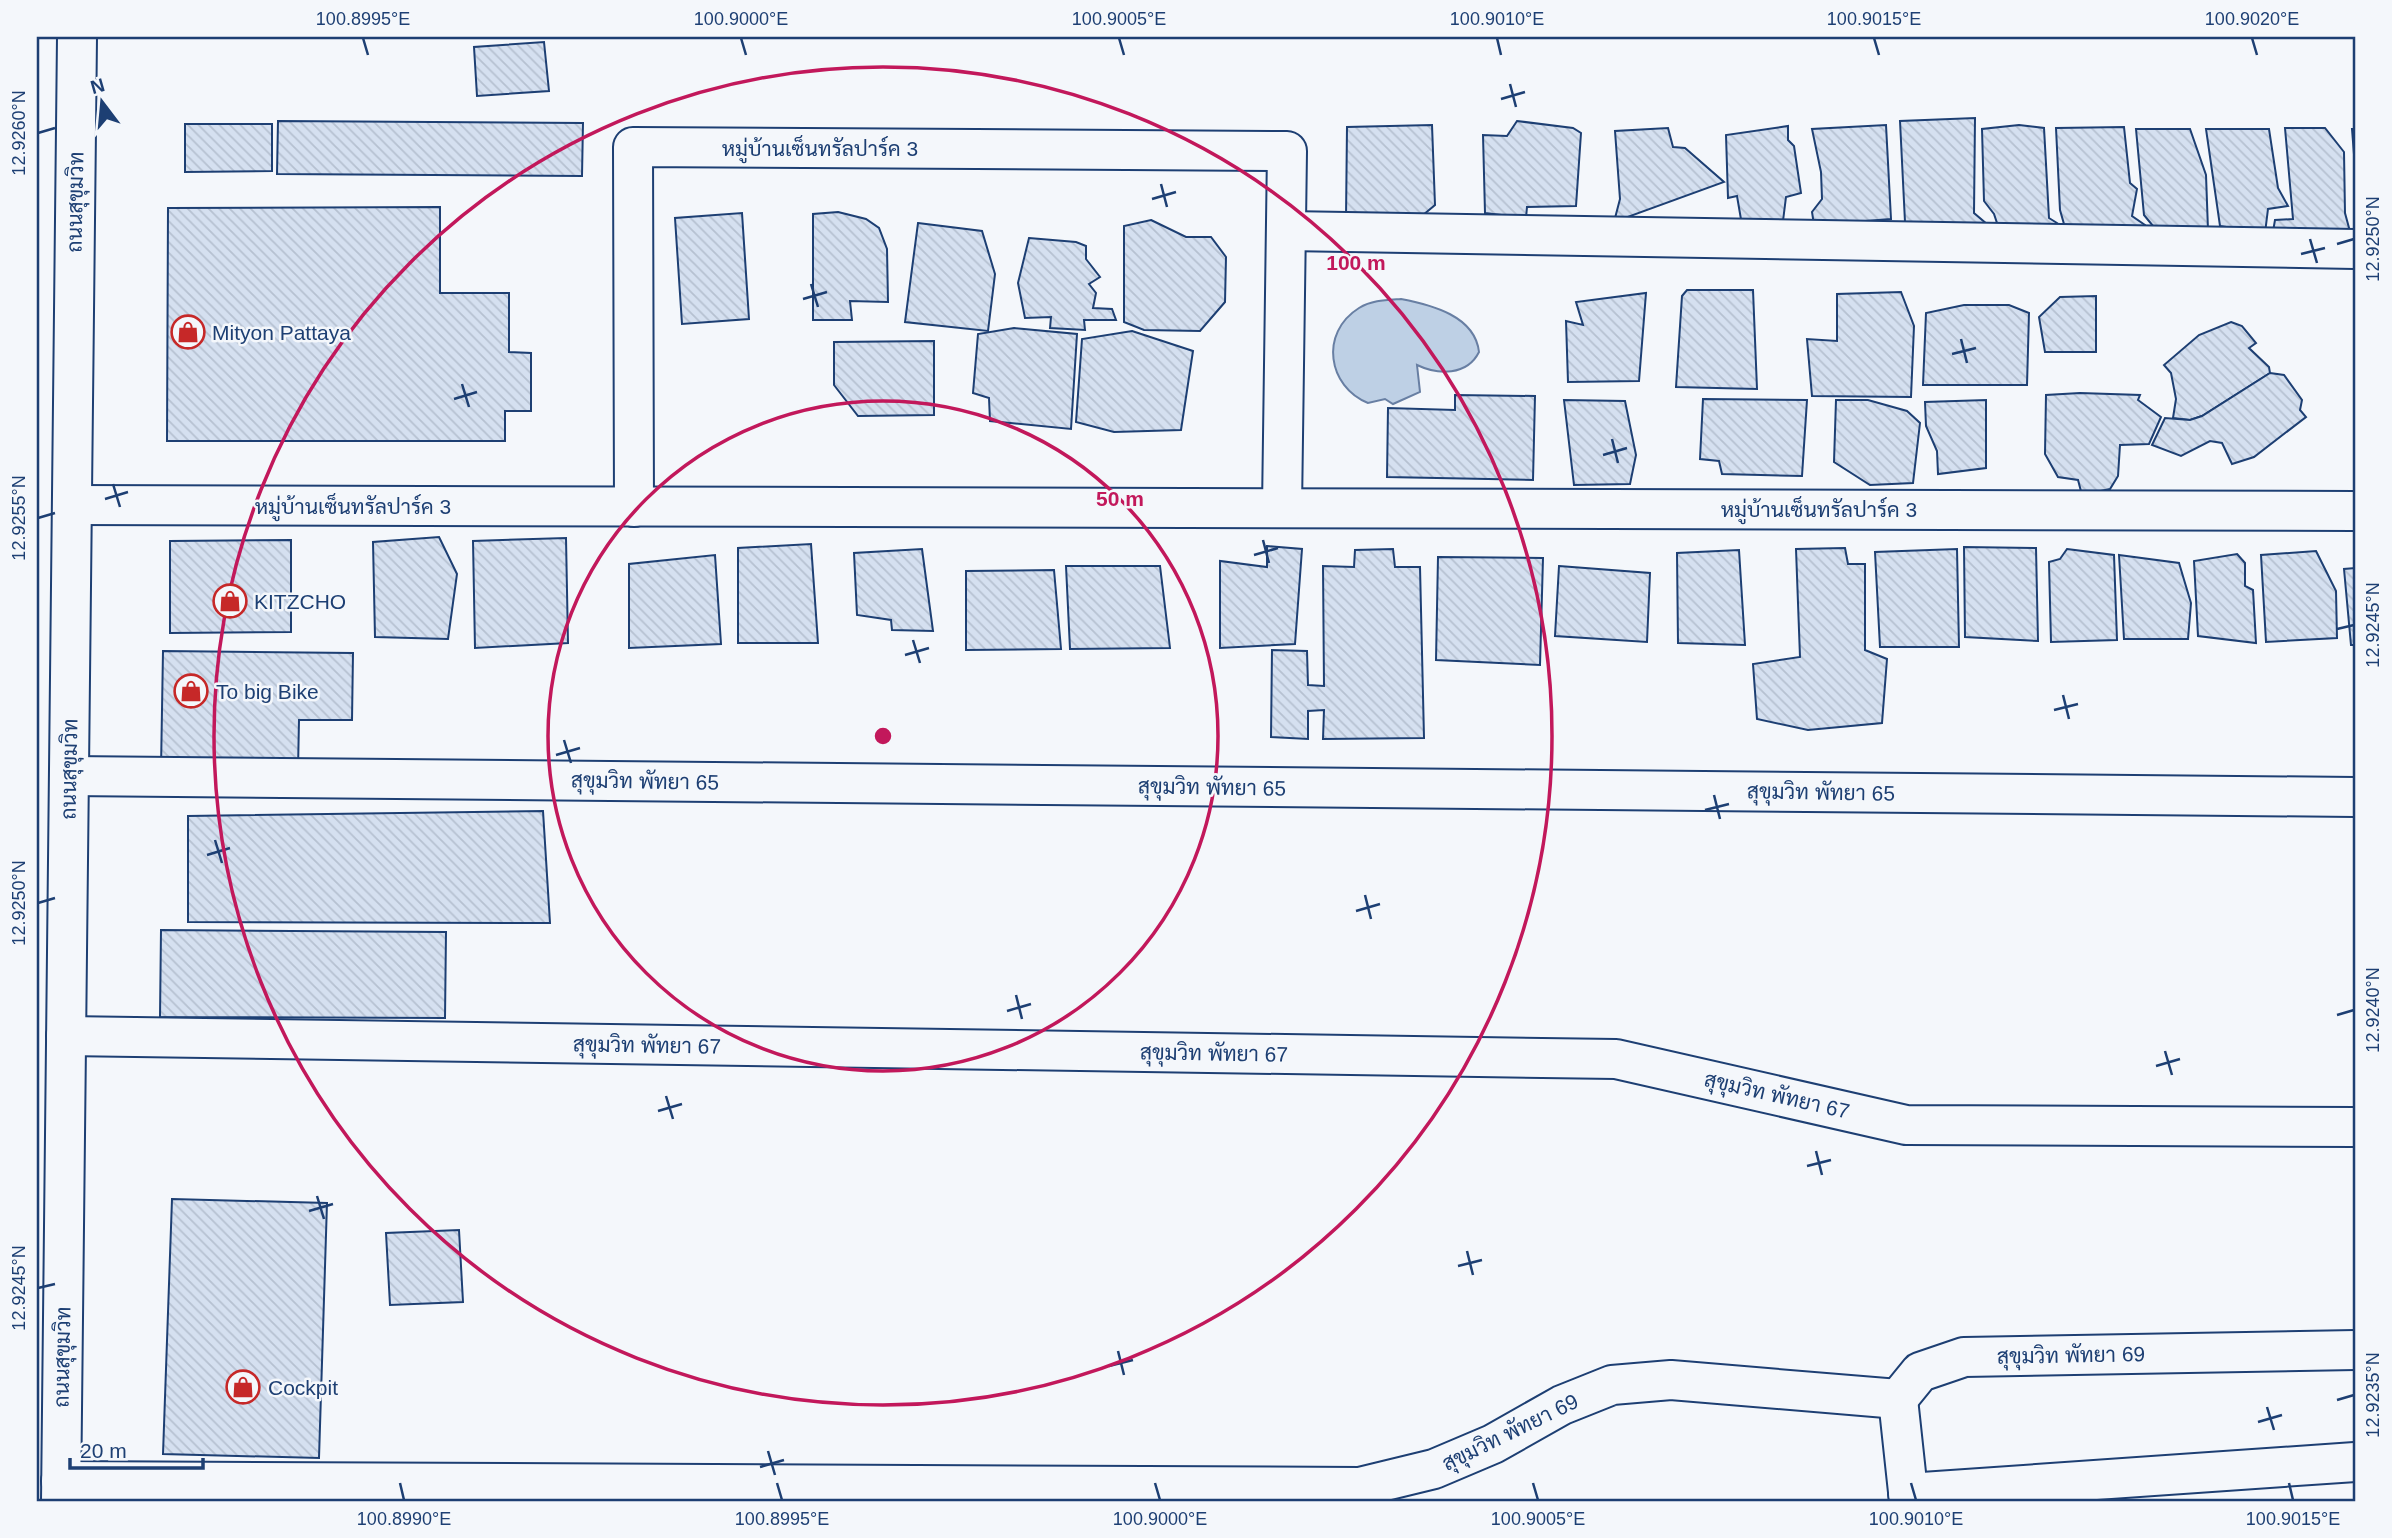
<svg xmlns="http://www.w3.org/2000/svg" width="2392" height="1538" font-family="Arial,Sarabun,sans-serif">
<defs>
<pattern id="building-back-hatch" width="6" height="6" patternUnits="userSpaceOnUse" patternTransform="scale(1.75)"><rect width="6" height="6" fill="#d5e0f0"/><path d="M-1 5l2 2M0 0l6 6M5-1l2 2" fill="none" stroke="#b6c1d1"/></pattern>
</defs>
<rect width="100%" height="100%" fill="#f4f7fb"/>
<path fill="#bed0e5" stroke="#687fa3" stroke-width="2" d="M1401,299C1432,305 1475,316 1479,352C1467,376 1438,375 1417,365L1420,392L1393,404L1385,399L1368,403C1328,387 1319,333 1359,308C1372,300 1386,300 1401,299Z"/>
<g fill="url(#building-back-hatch)" stroke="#1d3f73" stroke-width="2">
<path d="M544,42L549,91L477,96L474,47Z"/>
<path d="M1975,118L1974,213L1988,225L1905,222L1900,121Z"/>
<path d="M278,121L583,123L582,176L277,174Z"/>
<path d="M1517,121L1573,128L1581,133L1576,206L1527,207L1526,218L1485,213L1483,135L1507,136Z"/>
<path d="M185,124H272V171L185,172Z"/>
<path d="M1432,125L1435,205L1423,215L1346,218L1347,127Z"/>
<path d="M1886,125L1891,219L1814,225L1812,212L1822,199L1821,172L1812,129Z"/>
<path d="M2019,125L2044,128L2049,218L2057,223L2052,232H2000L1994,214L1984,201L1982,129Z"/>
<path d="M1788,126V140L1794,146L1801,193L1786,197L1783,221L1743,231L1737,196L1728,198L1726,135Z"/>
<path d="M2124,127L2130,183L2137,189L2132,216L2145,225V237L2066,231L2060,210L2056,128Z"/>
<path d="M1668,128L1673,147L1685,148L1724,182L1614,222L1620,199L1615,131Z"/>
<path d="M2285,128H2325L2344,152L2345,213L2352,239L2272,237L2275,220L2293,219Z"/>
<path d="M2136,129H2190L2206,175L2208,230L2153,226L2144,215Z"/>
<path d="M2206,129H2269L2278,188L2288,206L2268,209L2265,233L2220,226Z"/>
<path d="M2352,129H2355V167Z"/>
<path d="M440,207V293H509V352L531,353V411H505V441H167L168,208Z"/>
<path d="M838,212L866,219L879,228L887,249L888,302L850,301L852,320H813V214Z"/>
<path d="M742,213L749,319L682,324L675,218Z"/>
<path d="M1151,220L1186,237H1211L1226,257L1225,302L1200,331L1144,330L1124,322V226Z"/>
<path d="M918,223L982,231L995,274L988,331L905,322Z"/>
<path d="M1029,238L1076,242L1086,246V259L1100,277L1089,284L1096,293L1093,308L1112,309L1116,320H1084L1085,330L1050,328L1051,317L1025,318L1018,283Z"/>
<path d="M1687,290H1753L1757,389L1676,387L1682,296Z"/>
<path d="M1901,292L1914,326L1911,397L1812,396L1807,339L1837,341V294Z"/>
<path d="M1646,293L1639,381L1568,382L1566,321L1583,325L1576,302Z"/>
<path d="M2096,296V352H2045L2039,317L2060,297Z"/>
<path d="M1964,305H2009L2029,313L2027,385H1923L1926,313Z"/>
<path d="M2231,322L2242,326L2256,343L2249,348L2269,367L2270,373L2202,416L2190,420L2173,418L2176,399L2171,373L2164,365L2199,335Z"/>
<path d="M1014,328L1077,334L1071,429L990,421L989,398L973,393L978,334Z"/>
<path d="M1132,331L1193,351L1181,430L1114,432L1076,422L1082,339Z"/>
<path d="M934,341V415L858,416L834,385V342Z"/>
<path d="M2270,373L2284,375L2302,400L2300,410L2306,417L2254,457L2232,464L2222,443L2210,441L2181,456L2152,445L2165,418L2190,420L2202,416Z"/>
<path d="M2080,393L2140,395L2138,400L2161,417L2149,444L2120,445L2118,476L2110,489L2082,495L2078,480L2058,477L2045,454L2046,395Z"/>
<path d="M1455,395L1535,396L1533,480L1387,477L1388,408L1455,410Z"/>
<path d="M1703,399L1807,400L1802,476L1722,474L1719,461L1700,459Z"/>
<path d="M1564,400L1625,401L1636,455L1630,484L1574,485Z"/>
<path d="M1836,400H1868L1907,411L1920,423L1913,483L1870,485L1834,462Z"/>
<path d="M1986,400V468L1938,474L1937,451L1926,426L1925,402Z"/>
<path d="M439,537L457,574L448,639L375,637L373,542Z"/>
<path d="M566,538L568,643L475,648L473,541Z"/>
<path d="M291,540V632L170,633V541Z"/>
<path d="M811,544L818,643H738V548Z"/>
<path d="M1267,546L1302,549L1295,644L1220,648V561L1267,567Z"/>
<path d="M1964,547L2036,548L2038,641L1965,637Z"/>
<path d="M1845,548L1848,564H1865V650L1887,659L1882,723L1808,730L1757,719L1753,664L1800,657L1796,549Z"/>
<path d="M922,549L933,631L892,630L891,620L857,615L854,553Z"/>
<path d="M1393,549L1395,567H1420L1424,738L1323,739L1324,710L1308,711V739L1271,737L1272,650L1307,651L1308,685L1324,686L1323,566L1354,567L1355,550Z"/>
<path d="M1957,549L1959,647H1880L1875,552Z"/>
<path d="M2067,549L2114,555L2117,640L2051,642L2049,562L2060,559Z"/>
<path d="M1739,550L1745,645L1678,643L1677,553Z"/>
<path d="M2316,551L2336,591L2337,638L2266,642L2261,555Z"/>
<path d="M2237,554L2245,563V586L2253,590L2256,643L2198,636L2194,561Z"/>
<path d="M715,555L721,644L629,648V564Z"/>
<path d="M2119,555L2179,563L2191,603L2188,639H2124Z"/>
<path d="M1438,557L1543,558L1540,665L1436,660Z"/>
<path d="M1066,566H1160L1170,648L1070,649Z"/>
<path d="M1559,566L1650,573L1647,642L1555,636Z"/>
<path d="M2355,568V645H2351L2344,569Z"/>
<path d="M1054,570L1061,649L966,650V571Z"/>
<path d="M163,651L353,653L352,720H299L298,770L161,769Z"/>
<path d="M543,811L550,923L188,922V816Z"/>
<path d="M161,930L446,932L445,1018L160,1017Z"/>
<path d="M172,1199L327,1203L319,1458L163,1454Z"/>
<path d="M459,1230L463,1302L390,1305L386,1233Z"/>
</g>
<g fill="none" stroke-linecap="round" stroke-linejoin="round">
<defs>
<g id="street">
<path d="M1287,231L2355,249"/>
<path d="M72,505L2355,511"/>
<path d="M634,507L633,147L1287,151L1282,508"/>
<path d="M69,776L2355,797"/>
<path d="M66,1036L1616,1059L1906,1125L2355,1127"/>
<path d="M1898,1399L1920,1372L1964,1357L2355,1350"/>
<path d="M1898,1399L1909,1501"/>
<path d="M61,1481L1360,1487L1434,1469L1493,1444L1562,1405L1612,1385L1671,1380L1898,1399"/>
<path d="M1908,1493L2355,1462"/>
</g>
<path id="highway" d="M61,1501L77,37"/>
</defs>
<use href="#street" stroke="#1d3f73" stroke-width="42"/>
<use href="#highway" stroke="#1d3f73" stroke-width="42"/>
<use href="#street" stroke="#f4f7fb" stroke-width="38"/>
<use href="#highway" stroke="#f4f7fb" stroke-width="38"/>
</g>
<path fill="none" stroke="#1d3f73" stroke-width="2.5" d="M363,38L368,55M741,38L746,55M1119,38L1124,55M1497,38L1501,55M1874,38L1879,55M2252,38L2257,55M1510,84L1516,107M1501,99L1525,92M38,133L55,128M1161,184L1167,207M1152,199L1176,192M2310,239L2317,263M2337,244L2354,239M2301,254L2325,248M811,284L818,307M803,299L827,292M1961,339L1967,363M1952,354L1976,348M462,384L469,407M454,399L477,392M1612,439L1618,463M1603,455L1627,448M113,484L120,507M105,499L128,492M38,518L55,513M1263,540L1269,563M1254,555L1278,548M2337,629L2354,625M913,640L920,663M905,655L929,648M2063,695L2069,719M2054,710L2078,704M564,740L571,763M556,755L580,748M1714,795L1720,819M1705,810L1729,804M215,840L222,863M207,855L230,848M1365,895L1371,919M38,903L55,898M1356,911L1380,904M1016,995L1022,1019M1007,1011L1031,1004M2337,1015L2354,1010M2165,1051L2172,1075M2156,1066L2180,1059M666,1096L673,1119M658,1111L682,1104M1816,1151L1822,1175M1807,1166L1831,1160M317,1196L324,1219M309,1211L333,1204M1467,1251L1473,1275M1458,1266L1482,1260M38,1288L55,1284M1118,1351L1124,1375M1109,1366L1133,1360M2337,1400L2354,1395M2267,1407L2274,1430M2258,1422L2282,1415M768,1451L775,1475M760,1467L784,1460M400,1483L404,1500M777,1483L782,1500M1155,1483L1160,1500M1533,1483L1538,1500M1911,1483L1916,1500M2289,1483L2293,1500"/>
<g fill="none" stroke="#c2185b" stroke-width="3.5">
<circle cx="883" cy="736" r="335"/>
<circle cx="883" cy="736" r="669"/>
</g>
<defs>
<symbol id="shop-ring" viewBox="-11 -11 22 22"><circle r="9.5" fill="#f4f7fb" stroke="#c62828" stroke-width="1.5"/><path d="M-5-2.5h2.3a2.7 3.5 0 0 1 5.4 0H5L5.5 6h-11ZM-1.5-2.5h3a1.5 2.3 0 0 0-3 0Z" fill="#c62828"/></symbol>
</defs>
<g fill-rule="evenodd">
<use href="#shop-ring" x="169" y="313" width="38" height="38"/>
<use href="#shop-ring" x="211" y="582" width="38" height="38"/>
<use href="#shop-ring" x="172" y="672" width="38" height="38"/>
<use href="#shop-ring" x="224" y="1368" width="38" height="38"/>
</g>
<g text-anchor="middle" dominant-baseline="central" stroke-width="5" stroke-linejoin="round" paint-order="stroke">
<g font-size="21" fill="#1d3f73" stroke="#f4f7fb">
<text x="820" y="148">หมู่บ้านเซ็นทรัลปาร์ค 3</text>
<text transform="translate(75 202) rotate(-89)">ถนนสุขุมวิท</text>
<text x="353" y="506">หมู่บ้านเซ็นทรัลปาร์ค 3</text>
<text x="1819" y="509">หมู่บ้านเซ็นทรัลปาร์ค 3</text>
<text transform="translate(69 769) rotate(-89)">ถนนสุขุมวิท</text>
<text transform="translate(645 781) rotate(1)">สุขุมวิท พัทยา 65</text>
<text transform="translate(1212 787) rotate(1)">สุขุมวิท พัทยา 65</text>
<text transform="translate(1821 792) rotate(1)">สุขุมวิท พัทยา 65</text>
<text transform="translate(647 1045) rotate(1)">สุขุมวิท พัทยา 67</text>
<text transform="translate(1214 1053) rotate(1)">สุขุมวิท พัทยา 67</text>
<text transform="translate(1777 1095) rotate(13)">สุขุมวิท พัทยา 67</text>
<text transform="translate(2071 1355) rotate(-1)">สุขุมวิท พัทยา 69</text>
<text transform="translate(62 1357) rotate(-89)">ถนนสุขุมวิท</text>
<text transform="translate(1510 1432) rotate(-26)">สุขุมวิท พัทยา 69</text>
</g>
<g font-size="21" fill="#1d3f73" stroke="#f4f7fb" text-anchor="start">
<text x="212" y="332">Mityon Pattaya</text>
<text x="254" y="601">KITZCHO</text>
<text x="216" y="691">To big Bike</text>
<text x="268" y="1387">Cockpit</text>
</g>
</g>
<circle cx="883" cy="736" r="10" fill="#c2185b" stroke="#f4f7fb" stroke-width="3.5"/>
<g font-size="21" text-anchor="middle" font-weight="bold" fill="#c2185b" stroke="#f4f7fb" stroke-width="5" stroke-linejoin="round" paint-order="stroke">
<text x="1356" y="270">100 m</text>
<text x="1120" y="506">50 m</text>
</g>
<rect width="2392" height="1538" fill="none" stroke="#f4f7fb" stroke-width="77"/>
<g transform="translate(102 102) rotate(344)" stroke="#f4f7fb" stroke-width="5" paint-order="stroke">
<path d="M0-5L12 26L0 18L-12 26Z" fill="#1d3f73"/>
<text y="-10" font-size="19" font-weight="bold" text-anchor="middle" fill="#1d3f73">N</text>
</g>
<path d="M70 1458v10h133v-10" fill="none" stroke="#1d3f73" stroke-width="3.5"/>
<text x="80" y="1458" font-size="21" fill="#1d3f73" stroke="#f4f7fb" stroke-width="5" paint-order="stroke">20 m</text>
<rect x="38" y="38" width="2316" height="1462" fill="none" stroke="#1d3f73" stroke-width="2.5"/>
<g font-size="18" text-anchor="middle" fill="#1d3f73">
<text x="363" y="25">100.8995°E</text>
<text x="741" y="25">100.9000°E</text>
<text x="1119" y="25">100.9005°E</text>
<text x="1497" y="25">100.9010°E</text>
<text x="1874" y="25">100.9015°E</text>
<text x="2252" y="25">100.9020°E</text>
<text transform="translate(19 133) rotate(-90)" y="6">12.9260°N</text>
<text transform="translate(2373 239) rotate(-90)" y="6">12.9250°N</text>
<text transform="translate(19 518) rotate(-90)" y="6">12.9255°N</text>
<text transform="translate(2373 625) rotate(-90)" y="6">12.9245°N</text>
<text transform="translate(19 903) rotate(-90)" y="6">12.9250°N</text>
<text transform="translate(2373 1010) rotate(-90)" y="6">12.9240°N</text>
<text transform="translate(19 1288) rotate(-90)" y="6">12.9245°N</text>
<text transform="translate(2373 1395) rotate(-90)" y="6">12.9235°N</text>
<text x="404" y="1525">100.8990°E</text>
<text x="782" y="1525">100.8995°E</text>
<text x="1160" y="1525">100.9000°E</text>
<text x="1538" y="1525">100.9005°E</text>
<text x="1916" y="1525">100.9010°E</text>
<text x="2293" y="1525">100.9015°E</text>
</g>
</svg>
